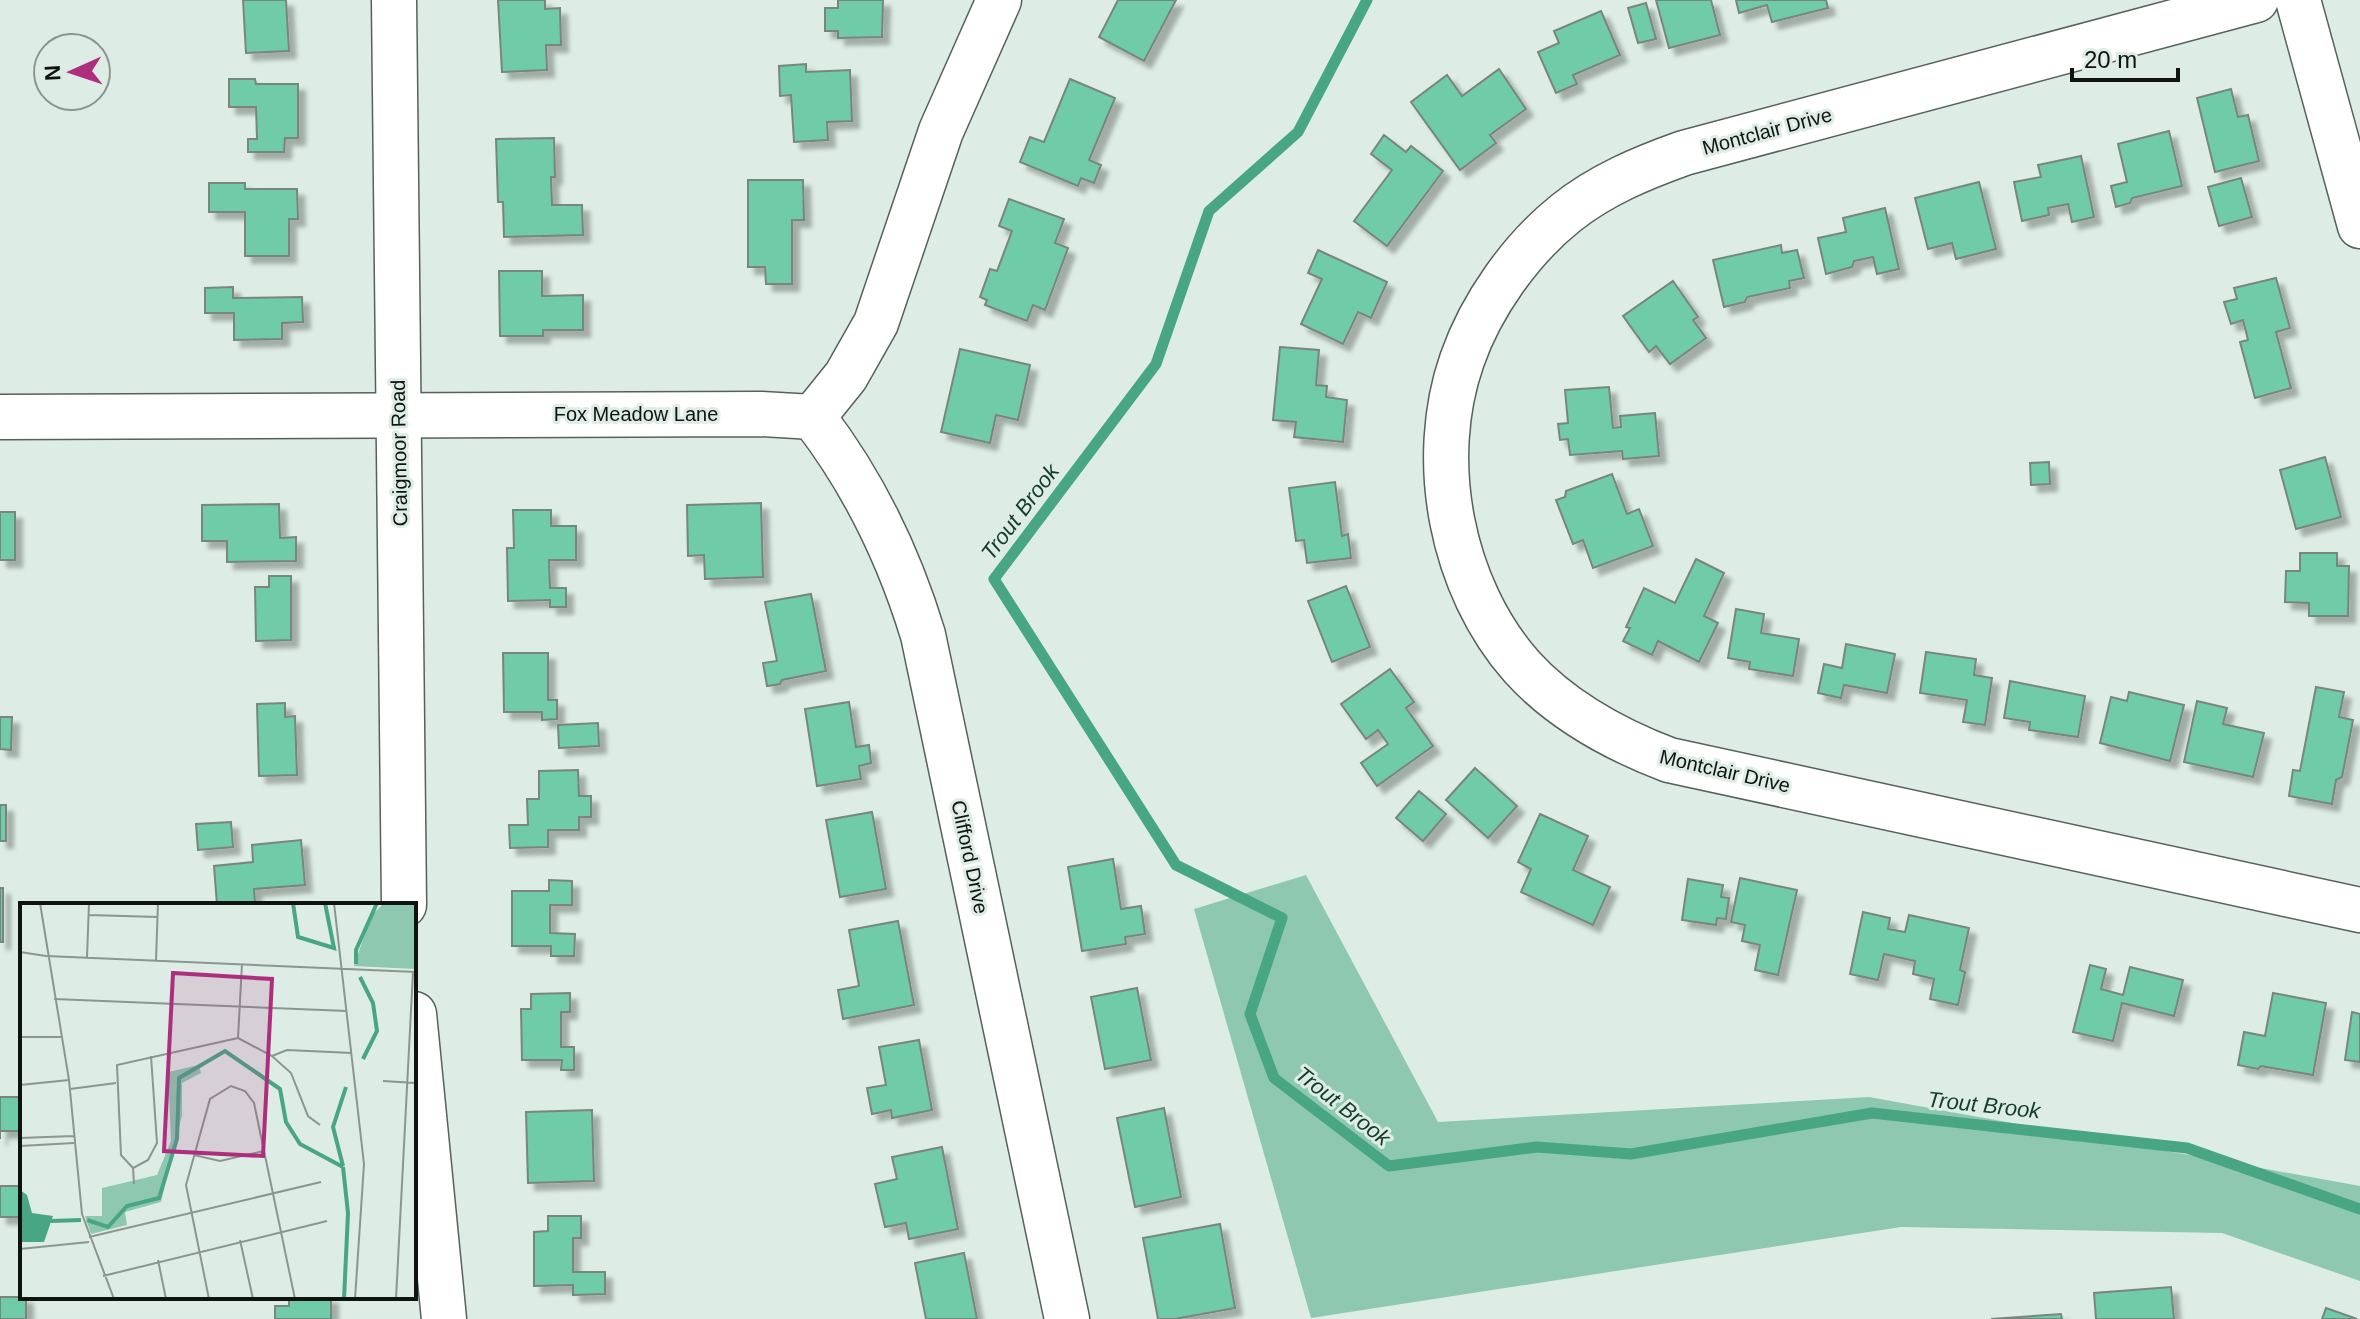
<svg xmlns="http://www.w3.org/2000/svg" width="2360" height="1319" font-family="Arial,sans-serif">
<defs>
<filter id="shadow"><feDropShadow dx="7" dy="7" stdDeviation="2" flood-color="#0004"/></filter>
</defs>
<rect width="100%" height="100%" fill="#ddece5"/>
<path fill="#8ec8b0" d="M1306,875L1438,1122L1869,1097L2360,1186V1281L2222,1233L1901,1227L1311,1318L1194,909Z"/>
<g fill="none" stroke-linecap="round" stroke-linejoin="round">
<path stroke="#49a685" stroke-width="11" d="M1367,0L1298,132L1209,211L1156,364L994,579L1176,865L1282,918L1250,1014L1274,1078L1389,1166L1537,1147L1631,1154L1872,1113L2187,1148L2360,1209"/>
</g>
<g fill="#6fcba8" stroke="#798680" stroke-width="2" filter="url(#shadow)">
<path d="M243,0H286L289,51L246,53Z"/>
<path d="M498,0H545V9L560,8L561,45H546L547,70L502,72Z"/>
<path d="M838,0H883L882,37L838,38V31H825V8H838Z"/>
<path d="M1118,0H1176L1144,61L1099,37Z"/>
<path d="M1656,0H1711L1720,35L1669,48Z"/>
<path d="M1736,0H1826L1828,8L1772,22L1767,5L1739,13Z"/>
<path d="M1646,3L1656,39L1638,43L1628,8Z"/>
<path d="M1601,11L1620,55L1573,75L1577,84L1556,93L1538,52L1559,43L1554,31Z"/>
<path d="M806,64V72L850,70L852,121L827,122L828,140L794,142L791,95L780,96L779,66Z"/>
<path d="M1499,69L1526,109L1490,135L1496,143L1460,170L1411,102L1447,75L1462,96Z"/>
<path d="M229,79H255L256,84H298V138H285L284,152H248V139H257L256,107H229Z"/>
<path d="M1070,79L1115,98L1089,160L1101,165L1094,183L1081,178L1078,186L1020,162L1030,137L1044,142Z"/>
<path d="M2231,89L2238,117L2248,115L2259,161L2215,172L2197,98Z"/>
<path d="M2169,131L2182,186L2132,198L2130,203L2116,207L2111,186L2127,182L2118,144Z"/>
<path d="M1384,135L1406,152L1411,146L1443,171L1387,246L1354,221L1392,170L1371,154Z"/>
<path d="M554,138L555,177H551L552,205H582L583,235L504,237L503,202H498L496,139Z"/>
<path d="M2081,156L2094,217L2072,222L2068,204L2048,208L2049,215L2022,221L2014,182L2041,177L2038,165Z"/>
<path d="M2241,178L2252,217L2219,226L2208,187Z"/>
<path d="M748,180H803L804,220H792V284H766L765,267H748Z"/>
<path d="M1979,182L1996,249L1956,259L1952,243L1928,249L1915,198Z"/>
<path d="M209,183H245V189H297L298,219H289V256H245V212H209Z"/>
<path d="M1009,199L1064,219L1055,243L1068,248L1045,310L1033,305L1027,321L985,305L987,300L980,297L990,269L997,271L1012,231L999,226Z"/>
<path d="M1885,208L1899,269L1877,274L1873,257L1854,261L1852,267L1826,274L1818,238L1846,232L1843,218Z"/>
<path d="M1781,245L1782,253L1797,250L1804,278L1789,281L1790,288L1747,297L1745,302L1724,307L1713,260Z"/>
<path d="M1318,250L1387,282L1371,318L1358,312L1343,344L1301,324L1322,279L1308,273Z"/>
<path d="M499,271H542V296L583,295V330H543V336H500Z"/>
<path d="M2276,278L2290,328L2276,332L2291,388L2255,398L2240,342L2248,340L2243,320L2231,324L2224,302L2237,299L2234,288Z"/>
<path d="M1673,281L1698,317L1693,320L1706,338L1670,364L1656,346L1649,352L1623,316Z"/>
<path d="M233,287V298L302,297L303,322L282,323V339L234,340V313H205V288Z"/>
<path d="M1280,347L1319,350L1316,385L1327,386L1326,397L1347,400L1343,442L1294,437L1296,422L1273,420Z"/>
<path d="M960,349L1030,365L1018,420L996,415L990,443L941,432Z"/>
<path d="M1609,387L1613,428L1621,427L1620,416L1655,413L1659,456L1623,459L1622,451L1570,455L1568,439L1560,440L1558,424L1568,423L1565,390Z"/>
<path d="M2325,457L2341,517L2296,529L2280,470Z"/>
<path d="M2049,462L2050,484L2031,485L2030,463Z"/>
<path d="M1612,474L1627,514L1639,509L1653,546L1593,568L1583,540L1573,544L1556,500L1565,497L1566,491Z"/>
<path d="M1335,482L1342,536L1348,534L1351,558L1307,563L1304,540L1296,541L1289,488Z"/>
<path d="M761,503L763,577L705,579L704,555L688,556L687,505Z"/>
<path d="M279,504L280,538L296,537V561L227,562V541H202V505Z"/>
<path d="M513,510H551V526H576V560H549L550,588H566V607H550V600L508,601L507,548H514Z"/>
<rect x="0" y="512" width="15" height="48"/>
<path d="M2300,553H2337V566H2349L2348,616H2309V603L2285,602L2286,571H2300Z"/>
<path d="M1696,559L1724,573L1704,616L1718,623L1699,662L1658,641L1652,655L1623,641L1630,628L1626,627L1644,588L1675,603Z"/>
<path d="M269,576H291V640L256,641L255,587H269Z"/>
<path d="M1346,586L1370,647L1332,662L1308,601Z"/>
<path d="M811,594L826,671L782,680L780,684L767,686L763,663L777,661L765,602Z"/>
<path d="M1736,609L1764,614L1761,633L1799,639L1793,676L1749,669L1750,662L1728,658Z"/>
<path d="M1846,644L1895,654L1887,693L1844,685L1841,698L1818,693L1824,664L1842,668Z"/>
<path d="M1926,652L1976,659L1974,675L1992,678L1985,725L1963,722L1967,700L1920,693Z"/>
<path d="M503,653H548V700H557V719L542,720V712H504Z"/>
<path d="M1390,669L1414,702L1406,708L1433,746L1377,786L1361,763L1388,744L1378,730L1366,739L1341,704Z"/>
<path d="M2010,681L2085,696L2078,737L2029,730L2030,722L2004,718Z"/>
<path d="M2316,687L2344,692L2339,717L2353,720L2342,777L2336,780L2332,804L2289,796L2293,770L2300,771Z"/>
<path d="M2129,692L2184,705L2170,761L2100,743L2111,697L2127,701Z"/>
<path d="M2197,701L2227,708L2223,724L2264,733L2253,777L2184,762Z"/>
<path d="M849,702L856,747L869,745L871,763L859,766L861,779L817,786L805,709Z"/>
<path d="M285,703V717L295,716L297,775L259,776L257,704Z"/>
<path d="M0,717H12L11,750L0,749Z"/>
<path d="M598,723L599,746L559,748L558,725Z"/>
<path d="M1475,768L1517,806L1488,838L1446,800Z"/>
<path d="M578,770L579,796H591V817H579V830H548V847L510,848L509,825H528L527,799H539V771Z"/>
<path d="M1419,791L1446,814L1423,841L1396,818Z"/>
<rect x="0" y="805" width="6" height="36"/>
<path d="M872,812L886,889L840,897L826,820Z"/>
<path d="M1540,814L1588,836L1573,870L1610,887L1593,925L1521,892L1531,869L1518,862Z"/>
<path d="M231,822L233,847L198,850L196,824Z"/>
<path d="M301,840L305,885L254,889L255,902L217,905L214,866L253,862L252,845Z"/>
<path d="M1113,859L1121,909L1141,906L1145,934L1125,937L1126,944L1082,951L1068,867Z"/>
<path d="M1740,878L1797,890L1778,975L1755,970L1760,945L1742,941L1745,925L1731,922Z"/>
<path d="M1688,879L1723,885L1721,897L1729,898L1726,919L1717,918L1716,925L1682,920Z"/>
<path d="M549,880L572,881V905H550V933L575,934L574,956H551V946H512V891H549Z"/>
<rect x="0" y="888" width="3" height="54"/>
<path d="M1863,912L1890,918L1888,929L1905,932L1909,915L1969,928L1960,970L1965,972L1958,1005L1930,999L1934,979L1913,974L1915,961L1884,954L1878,980L1850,974Z"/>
<path d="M898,921L914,1005L843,1019L838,990L859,986L849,930Z"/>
<path d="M2090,965L2106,969L2101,989L2123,995L2130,967L2183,980L2174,1016L2122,1003L2113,1041L2073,1032Z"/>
<path d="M1137,988L1151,1060L1105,1069L1091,997Z"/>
<path d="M570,993V1012H561V1047H574V1070H561L562,1060H522L521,1009H531V994Z"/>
<path d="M2273,993L2326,1003L2313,1075L2261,1066L2258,1069L2238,1065L2244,1032L2265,1036Z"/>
<path d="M2352,1012L2360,1014V1062L2345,1060Z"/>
<path d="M919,1040L932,1110L892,1118L891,1110L872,1114L867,1088L886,1085L879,1047Z"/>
<path d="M0,1097H22V1131H0V1139Z"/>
<path d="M1164,1108L1181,1197L1135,1207L1117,1118Z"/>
<path d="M592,1110L594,1181L528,1183L526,1112Z"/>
<path d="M942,1147L958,1229L909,1239L906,1223L885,1227L875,1184L897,1179L892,1157Z"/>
<rect x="0" y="1186" width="21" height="31"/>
<path d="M548,1216H581V1238H573V1272H605V1294L573,1295V1285L534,1286V1232L548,1231Z"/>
<path d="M1220,1224L1235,1308L1175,1319H1158L1143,1238Z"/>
<path d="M964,1253L977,1319H926L915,1263Z"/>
<path d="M2171,1287L2174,1319H2096L2094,1293Z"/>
<rect x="0" y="1297" width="26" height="22"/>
<path d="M289,1297H331V1319H275V1306H289Z"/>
<path d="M2326,1308L2357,1319H2322Z"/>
<path d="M2061,1314L2062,1319H1991Z"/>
</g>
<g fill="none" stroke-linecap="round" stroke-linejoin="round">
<defs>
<g id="minor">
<path d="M394,0L404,905"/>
<path d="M2256,0L1684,153C1642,168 1601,185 1566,213C1521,249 1481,305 1462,360C1427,460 1451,587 1522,667C1562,711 1614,739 1669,760L2360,910"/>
<path d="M2298,0L2360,226"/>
<path d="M0,417L761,414L813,417"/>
<path d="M813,417C864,483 899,556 923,635L1067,1319"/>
<path d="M813,417L846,376L876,323L941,131L999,0"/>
<path d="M414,1014L444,1319"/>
</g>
</defs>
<use href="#minor" stroke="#55625c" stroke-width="47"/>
<use href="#minor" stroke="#fff" stroke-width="44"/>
</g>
<g text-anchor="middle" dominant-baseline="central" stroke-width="6" stroke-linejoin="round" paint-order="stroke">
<g font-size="20" fill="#0f1411" stroke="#ddece5">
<text transform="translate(1767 131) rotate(-15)">Montclair Drive</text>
<text x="636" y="414">Fox Meadow Lane</text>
<text transform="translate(399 453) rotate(-91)">Craigmoor Road</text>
<text transform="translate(1725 771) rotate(13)">Montclair Drive</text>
<text transform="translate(970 857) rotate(78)">Clifford Drive</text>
</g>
<g font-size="22" font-style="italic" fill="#123c2d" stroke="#ddece5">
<text transform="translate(1020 512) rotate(-53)">Trout Brook</text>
<text transform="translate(1984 1105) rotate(6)">Trout Brook</text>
<text transform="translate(1343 1106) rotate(38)">Trout Brook</text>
</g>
</g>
<g transform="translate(20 903)">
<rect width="396" height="396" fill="#ddece5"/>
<path d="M364,0H396V66L334,63L351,13ZM179,162L181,170L162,180V212L141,299L105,309L107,322L71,331L65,313H82V285L137,272L151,238L148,169Z" fill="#8ec8b0"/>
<path d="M0,287L7,292L12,310L33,313L24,339H0Z" fill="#49a685"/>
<path fill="none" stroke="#49a685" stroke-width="4" d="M273,0L278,34L314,45L305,0M336,61V47L357,0M340,74L353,100L357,128L343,156M323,263L313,224L326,184M323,264L328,310L324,396M67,317L88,324L107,303L139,295L157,236L159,175L205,148L260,186L266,219L280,241L323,264M31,318L61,317"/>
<path fill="none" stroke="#8b9690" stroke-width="2" d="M20,0L49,177L62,311L94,396M314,0L344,261L335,396M69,12L138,14M0,49L26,53M26,53L396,69M67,54L69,0M136,57L138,0M34,96L327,108M0,134H42M218,135L252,153L271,170L288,213L300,222M218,135L222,61M252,153L267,147L332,150M363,178L396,180M0,182L49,177M50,186L96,180M0,235L54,233M0,243L54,240M174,252L200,258L244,248M113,265L101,252L97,162L218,135M114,281L113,265L128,257L137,240L131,153M69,334L301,279M220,337L233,396M0,346L69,339M138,357L146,396M83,373L307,318M189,396L166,282L190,196L211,183L225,188L234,200L275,396M376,396L393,69"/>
<path fill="#ad2e7d" fill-opacity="0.15" stroke="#ad2e7d" stroke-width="4" d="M153,70L252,76L243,253L144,248Z"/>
<rect width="396" height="396" fill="none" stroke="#0f1411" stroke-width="4"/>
</g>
<g transform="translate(72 72) rotate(267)"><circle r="38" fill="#ddece5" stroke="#8b9690" stroke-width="2"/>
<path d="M0-6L14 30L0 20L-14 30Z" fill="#ad2e7d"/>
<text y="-12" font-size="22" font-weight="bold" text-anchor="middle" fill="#0f1411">N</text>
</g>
<path d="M2072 68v12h106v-12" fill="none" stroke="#0f1411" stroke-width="4"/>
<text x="2084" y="68" font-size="24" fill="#0f1411" stroke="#ddece5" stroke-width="6" paint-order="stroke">20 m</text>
</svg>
